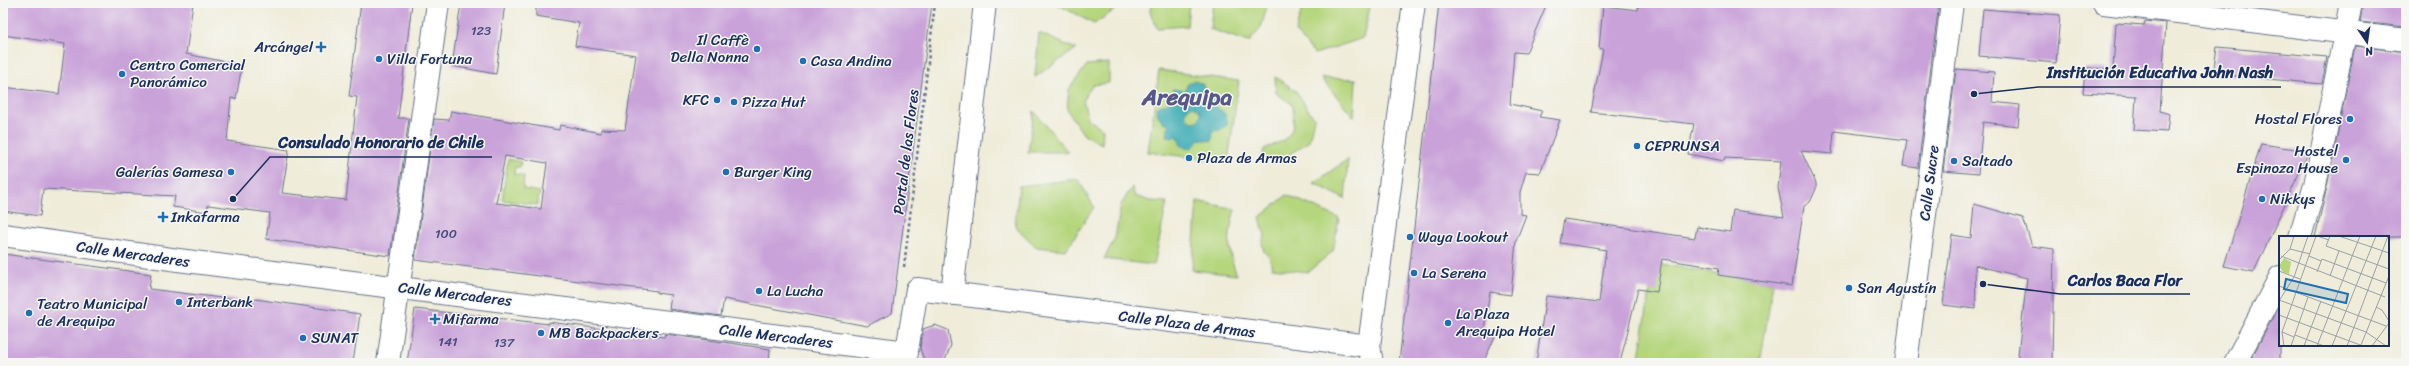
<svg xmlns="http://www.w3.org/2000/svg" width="2409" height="366" font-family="Sriracha,sans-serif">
<rect width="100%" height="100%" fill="#f6f6f2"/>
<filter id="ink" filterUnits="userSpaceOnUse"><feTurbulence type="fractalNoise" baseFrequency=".025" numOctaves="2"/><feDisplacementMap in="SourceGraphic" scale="8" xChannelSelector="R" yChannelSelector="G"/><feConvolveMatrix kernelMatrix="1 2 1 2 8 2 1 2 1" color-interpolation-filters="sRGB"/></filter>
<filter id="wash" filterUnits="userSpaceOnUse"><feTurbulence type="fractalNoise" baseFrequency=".012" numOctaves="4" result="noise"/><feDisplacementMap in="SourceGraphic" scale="16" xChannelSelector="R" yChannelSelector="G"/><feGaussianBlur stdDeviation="0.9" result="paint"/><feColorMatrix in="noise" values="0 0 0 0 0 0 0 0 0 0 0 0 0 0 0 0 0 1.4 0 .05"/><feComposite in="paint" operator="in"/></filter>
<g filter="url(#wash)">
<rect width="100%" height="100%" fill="#efecd9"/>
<g fill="#b5d67d" stroke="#68826e">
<path d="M1055,3H1119V7L1094,24Z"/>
<path d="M1151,3H1189L1187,26L1157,28L1150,12Z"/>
<path d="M1213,3H1268L1261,28L1249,42L1210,29Z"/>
<path d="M1304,3H1368L1370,7L1363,38L1315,54L1295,32Z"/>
<path d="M1039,33L1076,49L1035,77Z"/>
<path d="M1109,63V83L1092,85L1083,100L1088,119L1103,129L1102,144L1084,135L1067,110L1069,89L1087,65Z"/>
<path d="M1159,70L1239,81L1228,162L1148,152Z"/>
<path d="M1275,77L1295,90L1314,118L1309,141L1286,157L1262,161L1264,149C1292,138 1295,134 1293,105L1276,93Z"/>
<path d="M1321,78L1356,79L1354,117Z"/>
<path d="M1034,111L1068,152H1028Z"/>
<path d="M508,159L521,162L520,167H515L514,174L524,176L523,189L540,192L537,205L502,200Z"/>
<path d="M1348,159L1345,199L1314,183Z"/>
<path d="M1078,179L1094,207L1066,250L1036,247L1015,226L1019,186Z"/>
<path d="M1132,187L1135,196L1150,201L1167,202L1154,265L1104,259L1115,238L1121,205Z"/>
<path d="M1287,195L1339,218L1333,251L1308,272L1272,268L1269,256L1264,252L1262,243L1265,236L1260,217Z"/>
<path d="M1197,201L1235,209C1228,234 1227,251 1237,275L1192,270Z"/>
<path d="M1655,263L1773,283L1760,363H1638Z"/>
</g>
<path fill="#3bacb4" stroke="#2b6e89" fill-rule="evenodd" d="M1194,80L1205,86L1206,93L1217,95L1216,108C1224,111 1228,115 1227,125L1220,130L1213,131L1212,141L1199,139C1195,148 1187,152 1180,144L1179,137L1167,136L1169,124L1163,122L1157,114L1158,107L1172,101L1173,89L1185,91L1187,85ZM1194,106L1199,110L1201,115L1198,121L1192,122L1187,119L1185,113L1188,108Z"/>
<g id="blocks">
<g fill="#c9a2d9" fill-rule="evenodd">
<path d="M3,3H193L186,54L242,65L236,99L231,98L227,141L289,150L282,193L346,200L357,97L349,96L361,3H412L398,118H409L390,256L266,239L270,213L208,205L207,212L173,207L175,196L43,189L40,216L3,211V87L59,94L65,44L3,35Z"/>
<path d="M461,3H505L496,74L452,66Z"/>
<path d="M536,3H932L892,313L867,326L724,299L721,316L669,309L671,295L657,293V291L415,260L434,119L449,120L451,111L559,130L560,125L601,133V129L625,130L636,55L575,46L579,23L536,16ZM505,156L547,163L541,209L496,203Z"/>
<path d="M1439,3H1547L1526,53L1514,52L1510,104L1542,111L1539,117L1560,120L1540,173L1526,172L1520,192V214L1526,215L1516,241L1511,295L1490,292L1483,335L1495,337L1483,363H1399Z"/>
<path d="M1639,3H1939L1918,168L1903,166L1907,140L1834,131L1832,154L1801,151L1816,183V189L1810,202L1804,206L1792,286L1718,275L1719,268L1662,259L1657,292L1638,289L1620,363H1536L1546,296L1599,302L1606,250L1560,243L1564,219L1695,238L1697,227L1730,232L1733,210L1784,217L1778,188L1781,161L1725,158L1724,161L1688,154L1694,124L1591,112L1603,49L1599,48L1603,6L1638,10Z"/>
<path d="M2363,3H2406V27L2360,22Z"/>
<path d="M1983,9L2060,15L2056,63L1979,56Z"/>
<path d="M2145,21L2166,23L2160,111L2169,114L2167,132L2134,130L2136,96L2083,93L2085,68L2113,69L2116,23L2144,25Z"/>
<path d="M2355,46L2406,52V237H2315L2327,187Z"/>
<path d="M2217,47L2327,57L2322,84L2213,74Z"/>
<path d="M1956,69L1994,72L1992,102L2020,105L2018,126L1983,122L1978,174L1943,171Z"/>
<path d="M2261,144L2309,151L2254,272L2224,266Z"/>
<path d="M1974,204L2023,218L2032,246L2054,249L2052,363H2017L2027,278L1975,265L1976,309L1943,305L1952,235L1971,238Z"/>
<path d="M3,254L151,274L149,289L254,302L255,299L360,314L353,363H3Z"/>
<path d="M2280,304V363H2249Z"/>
<path d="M415,309L549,324V322L664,337L665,334L716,341L770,349L769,363H407Z"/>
<path d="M935,325L948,330L951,345L944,363H925L920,348L923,329Z"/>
</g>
</g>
</g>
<g filter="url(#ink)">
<use href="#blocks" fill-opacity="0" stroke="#657189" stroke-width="1"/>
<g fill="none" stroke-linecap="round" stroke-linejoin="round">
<defs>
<g id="street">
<path d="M2104,3L2406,40"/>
<path d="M3,235L178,260L907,352"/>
<path d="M2300,237L2315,185L2351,3"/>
<path d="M952,294L985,3"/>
<path d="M388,363L438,3"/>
<path d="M905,363L917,289L1369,346"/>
<path d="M1372,363L1369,346L1414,3"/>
<path d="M2235,363L2280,277"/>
</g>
<path id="secondary" d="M1906,363L1952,3"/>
</defs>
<use href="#street" stroke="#657189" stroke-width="24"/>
<use href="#secondary" stroke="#657189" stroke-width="24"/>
<path stroke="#657189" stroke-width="2.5" stroke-dasharray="3 3" stroke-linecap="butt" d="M904,267L935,3"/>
<use href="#street" stroke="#fff" stroke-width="22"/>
<use href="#secondary" stroke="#fff" stroke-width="22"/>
</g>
</g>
<g fill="#1f6fb2" stroke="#f6f6f2" stroke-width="1.5">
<path d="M319 41h4v4h4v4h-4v4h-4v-4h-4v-4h4z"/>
<circle cx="757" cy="49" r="4"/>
<circle cx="379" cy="59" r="4"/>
<circle cx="803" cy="61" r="4"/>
<circle cx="122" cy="74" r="4"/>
<circle cx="717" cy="100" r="4"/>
<circle cx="734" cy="102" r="4"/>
<circle cx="2350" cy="119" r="4"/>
<circle cx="1637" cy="146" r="4"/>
<circle cx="1189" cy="158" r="4"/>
<circle cx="2346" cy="160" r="4"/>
<circle cx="1954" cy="161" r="4"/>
<circle cx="231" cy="172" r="4"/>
<circle cx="726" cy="172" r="4"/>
<circle cx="2262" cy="199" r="4"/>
<path d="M161 211h4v4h4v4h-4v4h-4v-4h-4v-4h4z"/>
<circle cx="1410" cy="237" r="4"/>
<circle cx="1414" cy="273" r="4"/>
<circle cx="1849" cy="288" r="4"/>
<circle cx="759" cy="291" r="4"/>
<circle cx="179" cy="302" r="4"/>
<circle cx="29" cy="313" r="4"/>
<path d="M433 313h4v4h4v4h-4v4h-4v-4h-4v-4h4z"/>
<circle cx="1448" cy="323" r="4"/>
<circle cx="541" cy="333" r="4"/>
<circle cx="303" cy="338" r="4"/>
</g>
<g text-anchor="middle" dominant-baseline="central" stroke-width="3" stroke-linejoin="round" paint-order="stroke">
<g font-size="13" fill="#464c7d">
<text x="481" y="30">123</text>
<text x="446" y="233">100</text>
<text x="448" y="341">141</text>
<text x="504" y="342">137</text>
</g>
<g font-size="15" fill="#1b2f5e" stroke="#f6f6f2" text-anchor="start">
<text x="749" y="40" text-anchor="end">Il Caffè<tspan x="749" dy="17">Della Nonna</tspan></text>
<text x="313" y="47" text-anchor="end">Arcángel</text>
<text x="387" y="59">Villa Fortuna</text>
<text x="811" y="61">Casa Andina</text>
<text x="130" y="65">Centro Comercial<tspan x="130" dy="17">Panorámico</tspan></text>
<text x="709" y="100" text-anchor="end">KFC</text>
<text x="742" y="102">Pizza Hut</text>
<text x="2342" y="119" text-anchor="end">Hostal Flores</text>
<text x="1645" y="146">CEPRUNSA</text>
<text x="2338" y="151" text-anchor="end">Hostel<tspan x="2338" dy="17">Espinoza House</tspan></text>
<text x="1197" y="158">Plaza de Armas</text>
<text x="1962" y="161">Saltado</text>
<text x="223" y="172" text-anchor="end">Galerías Gamesa</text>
<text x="734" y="172">Burger King</text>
<text x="2270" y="199">Nikkys</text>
<text x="171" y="217">Inkafarma</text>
<text x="1418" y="237">Waya Lookout</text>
<text x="1422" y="273">La Serena</text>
<text x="1857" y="288">San Agustín</text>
<text x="767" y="291">La Lucha</text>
<text x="187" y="302">Interbank</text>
<text x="37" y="304">Teatro Municipal<tspan x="37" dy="17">de Arequipa</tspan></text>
<text x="1456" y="314">La Plaza<tspan x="1456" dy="17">Arequipa Hotel</tspan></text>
<text x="443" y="319">Mifarma</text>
<text x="549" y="333">MB Backpackers</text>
<text x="311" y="338">SUNAT</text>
</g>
<g font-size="15" fill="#1b2f5e" stroke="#f6f6f2">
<text transform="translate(906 152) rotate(-83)">Portal de las Flores</text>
<text transform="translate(1929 183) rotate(-83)">Calle Sucre</text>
<text transform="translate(133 254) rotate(8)">Calle Mercaderes</text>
<text transform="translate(455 294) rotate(7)">Calle Mercaderes</text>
<text transform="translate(1187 324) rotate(7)">Calle Plaza de Armas</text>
<text transform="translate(776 336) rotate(7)">Calle Mercaderes</text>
</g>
<g font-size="23" font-weight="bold" fill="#585789" stroke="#f6f6f2">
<text x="1187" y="97">Arequipa</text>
</g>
</g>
<g transform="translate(2279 236)">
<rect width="110" height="110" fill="#efecd9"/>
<path d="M5,22L12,26L10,38L4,36L0,30Z" fill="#b5d67d"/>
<path fill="none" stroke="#9aa0a8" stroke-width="1" d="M38,0L50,4M51,0L47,10L110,33M60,0L110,17M11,13L31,18M2,20L106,61M30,20L42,25M0,24L11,13L15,0M0,35L21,43M38,36L43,23L107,47M51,40L60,15M0,50L107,90M0,64L87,96L107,110M0,65L15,41L29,0M97,71L103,74L110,85M0,79L84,110M3,96L15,101M16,99L45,110M82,109L110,40M5,110L3,96L37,0M12,110L29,61M25,110L42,65M38,110L81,0M53,110L97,0M68,110L109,0M93,110L110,87"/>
<path fill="#1f6fb2" fill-opacity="0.15" stroke="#1f6fb2" stroke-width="2" d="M7,43L69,58L67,67L5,53Z"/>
<rect width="110" height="110" fill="none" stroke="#1b2f5e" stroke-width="2"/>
</g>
<path fill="none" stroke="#1b2f5e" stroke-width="1.5" d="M1974 94L2038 87H2281M233 199L270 157H492M1983 284L2060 294H2190"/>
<g fill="#1b2f5e" stroke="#f6f6f2" stroke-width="1.5">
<circle cx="1974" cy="94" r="4"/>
<circle cx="233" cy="199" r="4"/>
<circle cx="1983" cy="284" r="4"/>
</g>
<g font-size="16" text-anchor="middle" font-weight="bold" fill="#1b2f5e" stroke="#f6f6f2" stroke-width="3" stroke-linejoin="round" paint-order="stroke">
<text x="2160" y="78">Institución Educativa John Nash</text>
<text x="381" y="148">Consulado Honorario de Chile</text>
<text x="2125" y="286">Carlos Baca Flor</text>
</g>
<rect width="2409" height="366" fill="none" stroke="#f6f6f2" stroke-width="16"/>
<g transform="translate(2367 42) rotate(167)" stroke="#f6f6f2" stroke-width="3" paint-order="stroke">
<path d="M0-3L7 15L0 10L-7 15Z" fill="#1b2f5e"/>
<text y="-6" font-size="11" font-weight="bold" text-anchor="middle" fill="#1b2f5e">N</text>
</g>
</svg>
